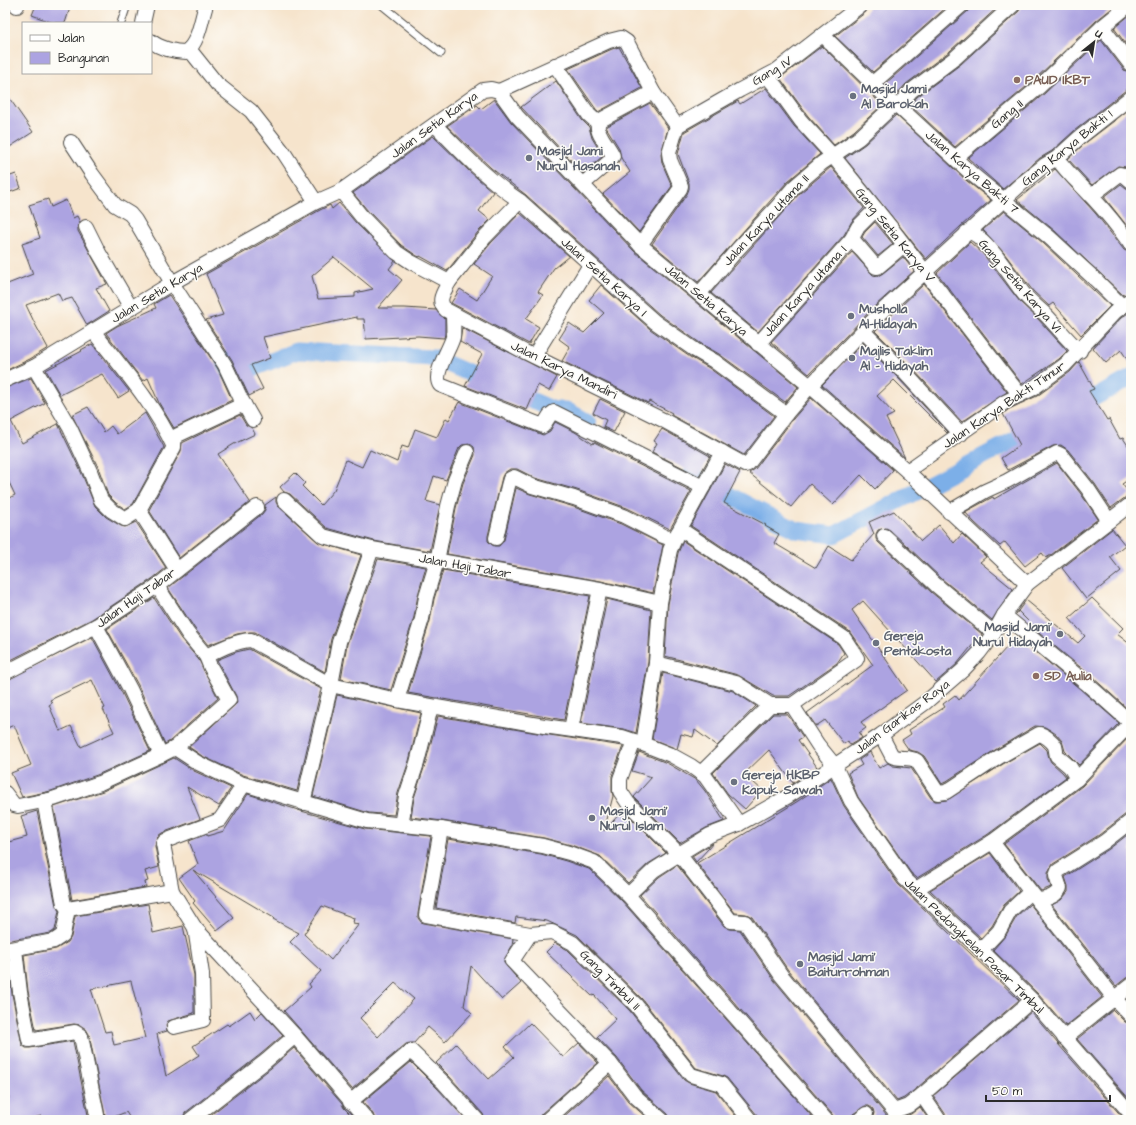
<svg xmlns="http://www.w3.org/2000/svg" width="1136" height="1125" font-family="'Architects Daughter',sans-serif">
<rect width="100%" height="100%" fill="#fdfcf7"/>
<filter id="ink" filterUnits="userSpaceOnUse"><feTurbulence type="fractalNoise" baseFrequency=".025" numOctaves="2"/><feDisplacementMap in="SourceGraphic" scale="8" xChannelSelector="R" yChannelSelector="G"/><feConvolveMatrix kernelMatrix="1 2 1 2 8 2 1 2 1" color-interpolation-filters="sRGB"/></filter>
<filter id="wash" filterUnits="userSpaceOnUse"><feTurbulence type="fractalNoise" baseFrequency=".012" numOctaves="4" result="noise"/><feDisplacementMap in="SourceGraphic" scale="16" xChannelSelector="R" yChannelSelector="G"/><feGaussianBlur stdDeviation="0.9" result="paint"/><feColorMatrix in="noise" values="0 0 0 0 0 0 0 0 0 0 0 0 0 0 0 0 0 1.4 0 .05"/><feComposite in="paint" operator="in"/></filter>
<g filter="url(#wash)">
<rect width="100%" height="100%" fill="#f6e4cc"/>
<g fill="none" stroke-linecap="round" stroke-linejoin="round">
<g stroke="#7cafe8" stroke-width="17">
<path d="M224,360L233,376L297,351L434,358L554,410H566L588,422"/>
<path d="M1073,409L1131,378"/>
<path d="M691,475L796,530L834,535L1037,428"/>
</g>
</g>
<g id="blocks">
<g fill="#aca3e1" fill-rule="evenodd">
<path d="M36,5H71L65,23H53L32,15Z"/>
<path d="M869,5H949L873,72L835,36L866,12Z"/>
<path d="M970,5H1000L950,51L906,84L896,95L885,84L968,11Z"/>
<path d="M1021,5H1116L1096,21L1033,81L955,147L910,105L917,97L961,64L1019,11Z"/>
<path d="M1131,14V51L1114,28Z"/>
<path d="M1101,40L1124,70L1131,73V89L1126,90L1074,131L1052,151L1040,158L1003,189L968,158L1045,93Z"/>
<path d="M822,46L882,105L854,131L834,145L808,116L780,78Z"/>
<path d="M619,47L642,88L598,112L568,69L612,49Z"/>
<path d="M556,81L582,120L589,127L592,138L603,156L583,173L521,107Z"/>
<path d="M766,88L794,126L820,154L788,181L698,282L652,244L687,194L689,189V183L678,154L684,132L738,101L740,104Z"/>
<path d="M5,92L33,132L5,150Z"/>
<path d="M494,99L511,122L634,251L798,387L785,402L719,354L700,343L660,315L526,195L491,168L447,126L477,105L481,109Z"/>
<path d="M650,103L668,128L661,154L662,163L672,186L639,232L603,194L630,172L621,158L619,148L606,127Z"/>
<path d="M1131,108V170L1126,167L1118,166L1092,185L1068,159L1084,144Z"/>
<path d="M896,115L967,181L991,200L961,226L926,259L845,158L865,144Z"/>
<path d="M433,136L469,171L493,192L479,211L490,220L478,232L447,271L420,256V257L417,256L401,245L368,211L353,193Z"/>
<path d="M831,167L864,208L852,221L844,235L758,332L711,293L800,193Z"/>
<path d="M1055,169L1096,214L1124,250L1131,253V292L1123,295L1055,231L1017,200Z"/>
<path d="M16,174L21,188L5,194V178Z"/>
<path d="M1121,184L1126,188L1131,189V231L1104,197Z"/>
<path d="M48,199L51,207L66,200L73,218L77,216L80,222L78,226V231L107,284L96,288L109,311L87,325L72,298L62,301L58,293L26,305L35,324L48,348L30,359L5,371V285L33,274L22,244L40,238L29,205Z"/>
<path d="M339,203L356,223L395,261L389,269L402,280L378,308H405L436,310L445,319V334L444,338L418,336L366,339L364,319H357V317L263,337L270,358L251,365L263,389L249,396L232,360L206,320L223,315L206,274L320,210L330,205L332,209ZM334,257L373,289L355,293V297L318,299L312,276Z"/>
<path d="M1004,211L1043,243L1110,306L1081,335L1053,303L1049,306L1033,291L1004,253L983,230Z"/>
<path d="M520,213L569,256L554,268L538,292L543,295L526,319L539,327L529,344L451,303L460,289L477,300L492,276L474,264L491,243Z"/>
<path d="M875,222L893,244L878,256L862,237L865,232Z"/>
<path d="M970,242L983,254L1020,302L1038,319L1067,351L1059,359L1022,384L937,273Z"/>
<path d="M852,252L873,275L878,276L883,273L903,257L914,271L875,306L809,374L771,342Z"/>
<path d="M924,284L1007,392L962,422L911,367L875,331Z"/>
<path d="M601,285L650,329L690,357L709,368L774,416L744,455L671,415L672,413L649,401L648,403L562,361L570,347L559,339L569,323L584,333L604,313L589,300Z"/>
<path d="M169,295L218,369L232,400L174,428L159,403L148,378L143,381L106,333L117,326L156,308L154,304Z"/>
<path d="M1131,311V365L1121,350L1106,363L1093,348L1121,318Z"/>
<path d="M462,328L557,377L549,391L538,385L527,410L465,386L482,354L460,342Z"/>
<path d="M863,343L899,379L948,432L947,433L894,380L877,396L894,414L886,418L905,458L822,385Z"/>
<path d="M92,344L129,391L118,398L102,374L60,395L46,370L82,351L81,350Z"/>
<path d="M1079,362L1094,389L1089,391L1107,420L1109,419L1120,439L1123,438L1131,450V478L1122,484L1130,494L1111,508L1095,484L1068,450L1061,445L1053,446L1008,470L1001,458L1020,445L1003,414L1009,409L1037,396L1070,372Z"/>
<path d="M31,378L45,403L11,421L22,443L58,424L82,474L95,506L106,517L121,526L125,527L136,522L166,568L152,579L92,619L5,663V500L15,495L5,474V388Z"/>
<path d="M811,398L893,470L875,489L861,475L833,505L810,484L791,507L749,473L755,469L793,419Z"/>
<path d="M600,399L625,411L614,432L603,427L606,420L593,413Z"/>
<path d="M459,402L543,435L550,431L555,422L575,432L593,444L594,442L691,491L670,529L627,508L577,490L535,478L517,469H510L504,473L502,477L488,536V541L491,544L494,546H499L504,540L516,488L530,494L571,506L621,524L663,545L653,593L601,581L447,554L456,508L463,483L475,455L474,447L470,444L462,445L459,448L446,480L434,476L426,501L440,505L430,551L374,541L327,528L290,494L284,492L280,487L295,473L305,483L302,486L321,505L334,490L346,460L362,467L370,450L397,462L402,446L408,448L415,429L437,437L446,418L449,420Z"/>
<path d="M88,407L104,432L111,426L117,434L145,413L164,447L133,504L125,509L116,503L108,495L98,467L72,415Z"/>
<path d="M240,415L246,425L252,428L255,434L234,444L218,454L250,502L179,558L149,510L181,451L182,443Z"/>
<path d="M662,429L710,456L699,476L652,452L657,443L654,441Z"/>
<path d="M1057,463L1081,494L1098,519L1051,555L1046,558L1042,553L1025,566L1005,542L1000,546L974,522L965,512L989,499L993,497L994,499Z"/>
<path d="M725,464L740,472L724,503L766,525L765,526L779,534L774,543L816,568L829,546L851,560L874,534L869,522L894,511L921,541L939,525L954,543L962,534L986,557L980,562L1013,589L992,620L942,579L890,530L886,528L878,530L876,534V539L878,542L931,592L982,634L980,638L979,637L957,664L936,682L863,601L852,610L907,690L861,722L866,728L859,733L862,738L850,745L848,741L844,744L825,720L816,726L807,713L873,665L849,631L691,526Z"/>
<path d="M276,497V502L278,506L318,542L361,555L331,639L325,672L255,632H250L237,634L208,645L195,629L168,588L262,514L265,510V505Z"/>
<path d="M1112,529L1125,545L1110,557L1121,571L1086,599L1062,568Z"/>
<path d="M683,541L838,644L844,653L837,663L789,696H773L738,675L665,656L668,604L678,553Z"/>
<path d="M378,559L426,567L418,595L414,617L391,690L341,679L347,644Z"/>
<path d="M443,570L590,596L564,720L408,693L430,621L434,599Z"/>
<path d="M154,598L181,639L199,660L218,698L170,741L165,744L138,685L107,629Z"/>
<path d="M1092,598L1123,628L1117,634L1131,645V712L1091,676L1028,624L1029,622L1018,611L1016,614L1026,600L1078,643L1085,636L1069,618Z"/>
<path d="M607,599L651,610L648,662L636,733L623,729L581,723Z"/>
<path d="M1017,636L1080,689L1119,723L1079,765L1065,751L1062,741L1056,734L1045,727L1035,726L995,750L942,784L924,756L918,752L909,750L902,740L911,734L909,730L945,707L943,704L955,695L959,700Z"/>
<path d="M92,637L122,693L150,751L97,775L51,791L22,797L11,773L31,765L14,725L5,729V681ZM92,680L105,708L103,709L114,732L81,747L71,726L60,731L49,705L52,703L50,700Z"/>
<path d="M249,649L321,689L297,791L243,775L202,756L189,747L237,703L236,696L217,660L236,652Z"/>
<path d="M663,673L733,691L756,706L717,746L695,730L693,737L681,734L677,749L652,739Z"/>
<path d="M337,695L421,713L409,761L398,793L394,815L369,813L313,796Z"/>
<path d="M773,714H787L803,737L798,740L817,767L793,783L769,750L744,774L762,790L745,809L728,794L713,773Z"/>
<path d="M438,716L543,734L623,746L612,776V791L613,796L604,831L623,810L666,853L648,864L628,883L600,856L571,845L544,838L442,821L411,817L414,798L425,765Z"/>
<path d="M1131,735V813L1126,814L1099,835L1053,864L1048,873V879L1051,887L1041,891L1004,844L1082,786Z"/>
<path d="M1040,743L1047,750L1049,758L1051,762L1063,773L1066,777L987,835L917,878L911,873L858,797L848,773L862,765L859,760L870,752L879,768L888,763L893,766L911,768L931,798L935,801H939L947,800L1003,764Z"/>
<path d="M639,752L667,763L696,780L705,791L724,821L706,828L680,843L634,797L652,777L632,771Z"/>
<path d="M174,758L194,771L231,788L219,806L187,787L200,819L162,833L158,836L155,846L159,867L145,871L148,881L145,882L146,887L72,900L54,807L103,791Z"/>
<path d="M831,778L844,806L898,884L1019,1000L917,1088L904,1098L897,1101L788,970L752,917L746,914L735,913L697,863L798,801Z"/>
<path d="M248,794L301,811L365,829L431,836L418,914V918L421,922L424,923L513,939L512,946L504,960V963L521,983L502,1000L471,966L464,1006L472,1013L445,1042L428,1027L414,1043H410L406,1044L352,1089L284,1011L311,987L309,984L321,971L290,942L299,933L273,919L274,918L193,870L234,918L217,931L193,903L195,901L179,878L198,864L189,841L207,834V836L224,831ZM322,906L354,918L353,923L359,924L331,960L304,934ZM395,983L414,999L378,1037L360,1018Z"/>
<path d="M37,811L56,906L59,911L55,930L51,933L5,941V843L27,837L21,816Z"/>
<path d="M1131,832V977L1126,978L1116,986L1052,905L1061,900L1068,892V886L1065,877L1109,849Z"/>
<path d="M448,839L541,854L566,861L589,869L622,901L815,1120H758L757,1115L727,1078L723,1076L696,1068L642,999L577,935L547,921L516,917L515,923L436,908Z"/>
<path d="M713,843L708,849L696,862L692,856Z"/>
<path d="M990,853L1019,891L1004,905L992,926L981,938L930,890Z"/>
<path d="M677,865L724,926L730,929L740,930L774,980L887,1116L892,1119H897L911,1114L920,1107L929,1120H872L874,1113L873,1109L869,1106H865L853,1114L851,1120H834L832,1114L640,895L659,877Z"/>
<path d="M148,904L153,933L183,926L194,975V1013L168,1021L166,1025L167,1031L157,1034L166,1076L199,1055L193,1046L227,1024L229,1026L250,1011L255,1019L262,1012L283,1035L261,1054L185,1113L182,1120H131L126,1112L106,1120L89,1034L86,1029L80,1025L74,1024L36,1030L28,991L24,955L56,949L68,942L71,937L75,916ZM131,981L145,1038L114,1045L111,1031L105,1032L91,989Z"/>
<path d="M1030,904L1102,997L1066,1026L1038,994L993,950L1006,935L1017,916Z"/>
<path d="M555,943L568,950L630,1011L684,1080L689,1083L716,1091L739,1120H670L668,1114L641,1090L617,1058L597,1037L616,1019L594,995L592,996L546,952Z"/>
<path d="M5,958H8L12,994L22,1045L26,1048H30L73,1041L89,1120H42L41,1116L26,1120H5V1098H9L5,1083Z"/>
<path d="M1113,1010L1125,1022L1131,1024V1101L1077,1039Z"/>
<path d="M1031,1012L1058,1044L1125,1120H947L946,1115L933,1096Z"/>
<path d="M530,1023L563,1057L579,1043L598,1063L541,1114L539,1120H485L483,1114L450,1077L436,1063L456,1044L489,1079L514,1057L505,1047Z"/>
<path d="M294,1048L342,1104L344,1108L356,1120H204L271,1068Z"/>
<path d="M411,1062L438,1089L466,1120H375L373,1114L363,1102Z"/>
<path d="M609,1076L628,1101L649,1120H560Z"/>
</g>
</g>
</g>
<g filter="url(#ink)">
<use href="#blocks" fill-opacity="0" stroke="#494743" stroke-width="1"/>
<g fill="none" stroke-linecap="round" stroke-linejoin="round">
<defs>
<g id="service">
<path d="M382,5L441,53"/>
<path d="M121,23L127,5"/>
</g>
<g id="minor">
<path d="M17,6V5"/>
<path d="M143,23L147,5"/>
<path d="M1102,27L1131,65"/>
<path d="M823,35C846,59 871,81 894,105L898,106L973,175L1049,237L1097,281L1122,306"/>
<path d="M151,41C159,48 175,52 186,52C199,42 201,20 206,5"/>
<path d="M189,49L217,84L251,111L284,153L316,202"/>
<path d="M555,65L589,115L598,123"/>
<path d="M767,76L777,88L801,121L833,156L892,229L1020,395"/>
<path d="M873,83L962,5"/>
<path d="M499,91L609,41L621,38L627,42L653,92L677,126L669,153L670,160L681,186L680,189L640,245"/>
<path d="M898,106L911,91L955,58L1013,5"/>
<path d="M435,125C461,152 488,180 520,201L638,307L655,322L695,350L714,361L786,414"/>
<path d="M677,126L740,90L776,71L861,5"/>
<path d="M71,142L92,174L115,205L130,214L135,220L172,283L225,365L241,399L253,420"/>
<path d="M955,158L1039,87L1102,27L1129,5"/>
<path d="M1057,158C1067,173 1080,184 1092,197C1106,212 1119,228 1131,245"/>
<path d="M583,184L610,161L613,156C609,145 593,132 599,121L653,92"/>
<path d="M341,191L362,217L396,252L411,262L449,282C444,292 436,301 446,310L525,352L663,420L745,465L748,464L786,414L810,386L881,312L1020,185L1045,165L1057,158L1079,138L1131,97"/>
<path d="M1091,196L1120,174L1124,175L1131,181"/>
<path d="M86,227L99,253L131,308"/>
<path d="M967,232C983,231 1014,282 1024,294C1030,301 1037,307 1044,313C1056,325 1066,339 1080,351"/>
<path d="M851,240L858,227L876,209"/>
<path d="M449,282L485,237L520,201"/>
<path d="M699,294L737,250L777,207L794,187L822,163L859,138L894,105"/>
<path d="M453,314C453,322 454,330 453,337C450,349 432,374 440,385L543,426L550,415L554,412L703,487"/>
<path d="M93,331C122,368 154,404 174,447L139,510L177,570"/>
<path d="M863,331L905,373L961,434"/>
<path d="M758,344L850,241L853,240L876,267H878L904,245"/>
<path d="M534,356L590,265"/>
<path d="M34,367L70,428L90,471L101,500L111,510L125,519L139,510"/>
<path d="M5,380L34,367L172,283L316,202L341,191L483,90L491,89L499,91L517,116L640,245L810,386L907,471L1027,584"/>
<path d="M172,441L178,435L244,404"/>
<path d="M722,452L680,529L844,638L857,658L856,660L792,705L818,745L835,766L851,801L905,879L981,950L1032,1000L1131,1114"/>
<path d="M907,471L1005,402L1032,389L1065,365L1115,312L1131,300"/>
<path d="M284,500L323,536L372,549L600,589L660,603"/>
<path d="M949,512L985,491L1007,481L1057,453L1061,455L1088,489L1109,521"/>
<path d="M884,536L936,585L994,633"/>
<path d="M496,538L508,486L510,479L514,477L532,486L574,498L624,516L663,536L674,540"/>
<path d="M157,586L188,634L206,656C220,649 235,641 251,640L331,685L397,700L544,726L622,737L643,744L671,755L691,766L705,776L739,824"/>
<path d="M1004,615L1086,683L1131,723"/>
<path d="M96,626L130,689L161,755"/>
<path d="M656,663L736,683L770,705H792"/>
<path d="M5,673L96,626L157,586L257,507"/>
<path d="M397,700L422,619L426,597L437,561L448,506L455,480L467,452"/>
<path d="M571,729L600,589"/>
<path d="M881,735L892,756C900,760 909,756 917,761L938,793L946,792L999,757L1039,734C1045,735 1052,741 1055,746C1056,749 1056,753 1057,756L1070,767L1077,779"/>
<path d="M634,741L620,779V791L628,803L679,854L731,921L745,922L781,975L894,1111L908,1106L922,1095L1032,1000"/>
<path d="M643,744L656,663L660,603L670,550L678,532"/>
<path d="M175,748L198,763L240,783L367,821L441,829L543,846L569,853L594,862L628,895L826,1120"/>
<path d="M701,773L770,705"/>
<path d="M240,783L241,789L220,820L165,841L163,844L172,891L195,928L295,1036L367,1120"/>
<path d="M5,793L14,805L18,806L53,799L100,783L161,755L175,748L229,700L210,666L206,656"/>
<path d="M44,801L64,904L68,909"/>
<path d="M303,803L331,685L339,642L372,549"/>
<path d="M401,825L406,796L417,763L431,707"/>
<path d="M441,829L426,915L530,934L552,932L573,943L636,1005L691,1075L721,1084L750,1120"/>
<path d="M992,842L1114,998L1131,1016"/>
<path d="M916,889L992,842L1077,779L1131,723"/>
<path d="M628,895L654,870L679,854L710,835L739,824L787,797L881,735L926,702L963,670L979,653L994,633L1004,615L1027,584L1131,504"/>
<path d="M1038,901C1047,898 1056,897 1060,888L1056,876L1058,871L1104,842L1131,821"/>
<path d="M530,934L512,961L610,1063L635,1096L662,1120"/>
<path d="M15,949L20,992L29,1040L75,1032L81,1036L98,1120"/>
<path d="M5,950L54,941L63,935L68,909L172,891"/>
<path d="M981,950L999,931L1010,911L1030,892"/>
<path d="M174,1027L203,1020L202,974L195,928"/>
<path d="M1064,1038L1131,985"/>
<path d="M922,1095L939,1120"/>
<path d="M350,1102L411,1051L444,1083L477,1120"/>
<path d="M190,1120L266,1061L295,1036"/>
<path d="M547,1120L610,1063"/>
<path d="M859,1120L866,1114"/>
</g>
</defs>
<use href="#service" stroke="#494743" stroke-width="9"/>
<use href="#minor" stroke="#494743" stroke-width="16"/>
<use href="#service" stroke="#fff" stroke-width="7"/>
<use href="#minor" stroke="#fff" stroke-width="14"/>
</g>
</g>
<g fill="#8d6e63" stroke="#fdfcf7" stroke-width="1.5">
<circle cx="1017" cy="80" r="4"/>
<circle cx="1036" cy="676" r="4"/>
</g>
<g fill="#6b7280" stroke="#fdfcf7" stroke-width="1.5">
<circle cx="853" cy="96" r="4"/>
<circle cx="529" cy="158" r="4"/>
<circle cx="851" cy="316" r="4"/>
<circle cx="852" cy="358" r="4"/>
<circle cx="1060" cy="634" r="4"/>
<circle cx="876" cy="643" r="4"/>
<circle cx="734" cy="782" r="4"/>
<circle cx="592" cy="818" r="4"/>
<circle cx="800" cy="964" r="4"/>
</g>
<g text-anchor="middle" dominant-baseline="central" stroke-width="3" stroke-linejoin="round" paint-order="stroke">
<g font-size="13" fill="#2b2b2b" stroke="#fdfcf7">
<text transform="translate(772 71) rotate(-31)">Gang IV</text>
<text transform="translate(1007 114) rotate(-40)">Gang II</text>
<text transform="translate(434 125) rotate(-36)">Jalan Setia Karya</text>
<text transform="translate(1067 148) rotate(-39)">Gang Karya Bakti 1</text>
<text transform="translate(972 172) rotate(41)">Jalan Karya Bakti 7</text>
<text transform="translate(766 220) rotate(-47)">Jalan Karya Utama II</text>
<text transform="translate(895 235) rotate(51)">Gang Setia Karya V</text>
<text transform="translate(604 277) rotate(42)">Jalan Setia Karya I</text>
<text transform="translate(1020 286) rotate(49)">Gang Setia Karya VI</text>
<text transform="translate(805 291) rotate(-48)">Jalan Karya Utama I</text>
<text transform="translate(157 293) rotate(-31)">Jalan Setia Karya</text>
<text transform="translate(706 300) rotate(40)">Jalan Setia Karya</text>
<text transform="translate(564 370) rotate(26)">Jalan Karya Mandiri</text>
<text transform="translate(1004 405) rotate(-34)">Jalan Karya Bakti Timur</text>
<text transform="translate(465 566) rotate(10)">Jalan Haji Tabar</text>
<text transform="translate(136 598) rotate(-35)">Jalan Haji Tabar</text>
<text transform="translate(902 717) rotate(-37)">Jalan Garikas Raya</text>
<text transform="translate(974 946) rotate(44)">Jalan Pedongkelan Pasar Timbul</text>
<text transform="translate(610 980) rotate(45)">Gang Timbul II</text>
</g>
<g font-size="13" font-weight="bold" fill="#785e54" stroke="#fdfcf7" text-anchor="start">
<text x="1025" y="80">PAUD IKBT</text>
<text x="1044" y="676">SD Aulia</text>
</g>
<g font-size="13" font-weight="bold" fill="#5b616d" stroke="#fdfcf7" text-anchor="start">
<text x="861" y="89">Masjid Jami<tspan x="861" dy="15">Al Barokah</tspan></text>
<text x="537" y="151">Masjid Jami<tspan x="537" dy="15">Nurul Hasanah</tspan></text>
<text x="859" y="309">Musholla<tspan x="859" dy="15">Al-Hidayah</tspan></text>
<text x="860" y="351">Majlis Taklim<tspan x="860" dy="15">Al - Hidayah</tspan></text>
<text x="1052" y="627" text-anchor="end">Masjid Jami'<tspan x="1052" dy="15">Nurul Hidayah</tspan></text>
<text x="884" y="636">Gereja<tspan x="884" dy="15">Pentakosta</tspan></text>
<text x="742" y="775">Gereja HKBP<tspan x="742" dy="15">Kapuk Sawah</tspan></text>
<text x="600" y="811">Masjid Jami'<tspan x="600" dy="15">Nurul Islam</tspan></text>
<text x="808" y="957">Masjid Jami'<tspan x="808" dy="15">Baiturrohman</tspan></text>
</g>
</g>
<rect width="1136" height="1125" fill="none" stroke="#fdfcf7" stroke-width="20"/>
<rect x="22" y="22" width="130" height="52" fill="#fdfcf7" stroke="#a9a8a5"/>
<rect x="30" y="35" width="20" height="6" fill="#ffffff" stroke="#a9a8a5"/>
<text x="58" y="42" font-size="12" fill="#2b2b2b">Jalan</text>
<rect x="30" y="52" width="20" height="12" fill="#aca3e1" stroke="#a9a8a5"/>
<text x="58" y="62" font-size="12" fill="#2b2b2b">Bangunan</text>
<g transform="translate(1094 42) rotate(30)" stroke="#fdfcf7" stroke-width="3" paint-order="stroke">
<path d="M0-3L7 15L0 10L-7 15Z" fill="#2b2b2b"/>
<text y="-6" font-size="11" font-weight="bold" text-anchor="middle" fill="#2b2b2b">U</text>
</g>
<path d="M986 1095v6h124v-6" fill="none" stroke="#2b2b2b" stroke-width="2"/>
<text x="992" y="1095" font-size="12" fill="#2b2b2b" stroke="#fdfcf7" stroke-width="3" paint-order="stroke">50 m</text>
</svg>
